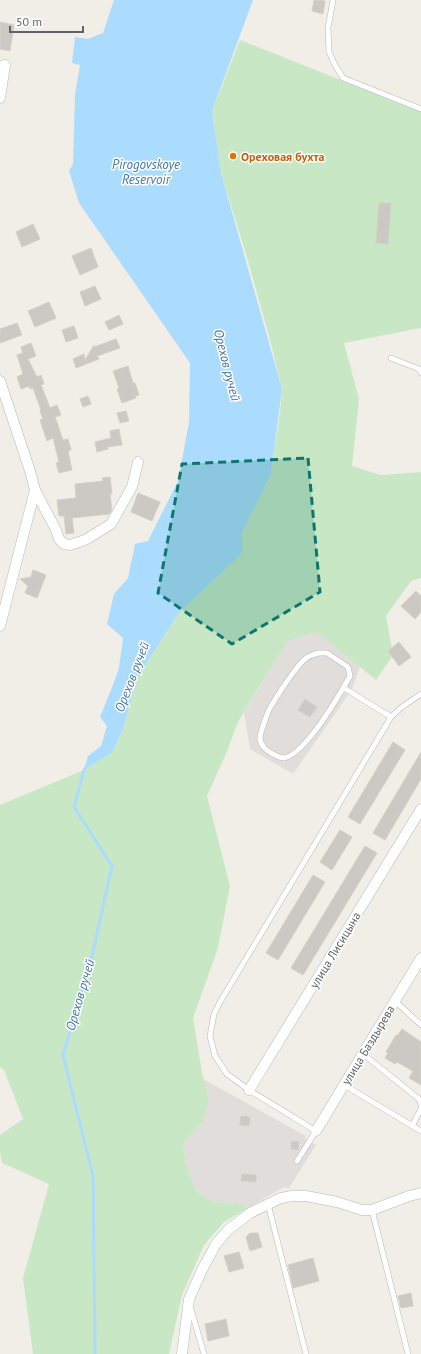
<svg xmlns="http://www.w3.org/2000/svg" width="421" height="1354" font-family="'PT Sans',sans-serif">
<rect width="100%" height="100%" fill="#f1eee8"/>
<g fill="#e0ddda">
<path d="M317,632L360,667L352,689L293,774L250,749L244,713L268,672L288,641Z"/>
<path d="M203,1079L306,1136L305,1138L316,1145L289,1188L284,1187L248,1208L237,1203L214,1202L197,1192L186,1165L183,1144L203,1121L209,1100Z"/>
</g>
<path fill="#c7e7c5" d="M240,40L421,112V328L344,343L359,399L352,466L381,475L421,472V578L411,581L386,616L393,655L376,680L317,632L288,641L268,672L238,722L228,749L207,796L230,886L218,948L193,1018L202,1073L209,1100L203,1121L183,1144L186,1165L197,1192L214,1202L237,1203L248,1208L224,1222L204,1245L182,1295L169,1354H33L23,1278L49,1184L2,1163L0,1151V1135L23,1119L4,1070L0,1067V805L84,770L113,752L124,726L137,678L178,614L242,553V533L271,474L280,412L282,389L269,336L246,254L221,173L212,111Z"/>
<path fill="#abdcfd" d="M114,0H253L212,111L221,173L282,389L271,474L242,533V553L178,614L137,678L124,726L113,752L84,770L88,756L101,746L107,726L100,717L113,685L119,668L123,638L107,624L114,594L128,578L135,544L148,541L178,481L189,422L190,363L79,203L69,171L73,164L75,94L80,65L72,63L75,37L88,39L103,33Z"/>
<g fill="none" stroke-linecap="round" stroke-linejoin="round">
<path stroke="#abdcfd" stroke-width="3" d="M86,767L84,770L74,807L112,866L92,956L63,1055L93,1176L95,1354"/>
</g>
<g fill="#ccc9c4" stroke="#d5d0c6">
<path d="M314,0L325,1L323,14L312,11Z"/>
<path d="M0,22L14,25L10,51L0,49Z"/>
<path d="M379,203H391L388,244L376,243Z"/>
<path d="M33,224L40,239L22,247L16,232Z"/>
<path d="M91,248L98,267L80,275L72,256Z"/>
<path d="M95,286L101,299L85,306L80,292Z"/>
<path d="M49,302L56,318L35,327L28,311Z"/>
<path d="M119,315L123,324L109,330L105,322Z"/>
<path d="M17,323L22,335L0,343V329Z"/>
<path d="M74,326L78,338L66,342L62,330Z"/>
<path d="M116,339L120,348L97,356L99,359L76,368L73,359L84,354L85,360L94,345V347Z"/>
<path d="M31,343L36,356L28,359L37,377L41,375L44,384L41,385L50,408L57,405L61,415L55,417L63,440L68,439L71,450L68,451L72,470L59,473L56,463L59,462L53,438L47,441L40,420L43,419L40,411L41,410L33,388L30,389L29,386L21,389L17,377L23,374L17,355L23,353L21,347Z"/>
<path d="M128,366L133,383H135L139,395L135,396L136,398L122,403L117,389L119,388L113,371Z"/>
<path d="M88,396L91,404L83,407L80,399Z"/>
<path d="M126,411L129,421L120,423L117,413Z"/>
<path d="M119,429L122,445L107,447L108,449L97,452L95,442L111,438L110,431Z"/>
<path d="M110,477L112,494H110L112,510L109,514L72,518L74,533L66,534L64,516H59L57,500L76,498L75,484L103,481L102,478Z"/>
<path d="M138,493L160,502L152,521L131,512Z"/>
<path d="M33,570L46,575L37,598L25,593L28,586L20,579L31,577Z"/>
<path d="M416,591L421,596V612L415,619L401,606Z"/>
<path d="M399,642L411,657L399,666L388,651Z"/>
<path d="M305,699L317,707L310,717L298,710Z"/>
<path d="M393,742L405,750L360,824L348,817Z"/>
<path d="M421,752V779L385,840L373,833Z"/>
<path d="M340,830L352,837L332,870L320,862Z"/>
<path d="M365,846L377,853L303,975L291,968Z"/>
<path d="M313,875L325,882L278,960L266,953Z"/>
<path d="M402,1029L421,1042V1085L409,1078L413,1071L397,1062L395,1064L385,1058L388,1053L386,1052L396,1035H398Z"/>
<path d="M241,1116L250,1117L249,1126L240,1125Z"/>
<path d="M292,1141L299,1142L298,1150L291,1149Z"/>
<path d="M242,1174L256,1175V1182L241,1181Z"/>
<path d="M250,1233H258L262,1247L250,1251L246,1237Z"/>
<path d="M239,1252L244,1268L229,1272L224,1256Z"/>
<path d="M313,1258L319,1281L293,1288L288,1265Z"/>
<path d="M411,1293L413,1306L401,1308L398,1296Z"/>
<path d="M226,1319L229,1336L208,1341L205,1324Z"/>
</g>
<g fill="none" stroke-linecap="round" stroke-linejoin="round">
<defs>
<g id="service">
<path d="M333,0L328,28L329,52L335,65L343,78L421,109"/>
<path d="M391,358L419,369L421,373"/>
<path d="M319,653H327L348,667L350,676C340,694 305,755 284,758C280,758 277,756 273,754C266,750 261,747 260,738C260,732 266,718 268,712C272,703 297,665 305,659C309,656 314,654 319,653Z"/>
<path d="M344,688L391,717"/>
<path d="M395,1001L421,1025"/>
<path d="M363,1054L419,1099L421,1105"/>
<path d="M344,1085L421,1131"/>
<path d="M412,1126L421,1109"/>
<path d="M297,1161L316,1131L249,1090L227,1074L215,1056L210,1036L214,1014L220,1002L391,717L402,707L421,694"/>
<path d="M268,1204L306,1354"/>
<path d="M372,1210L408,1354"/>
<path d="M190,1306L204,1354"/>
</g>
<g id="minor">
<path d="M0,66L5,65L0,98"/>
<path d="M0,381L30,471L35,490L0,626"/>
<path d="M35,490L56,530L59,539L64,544L70,545L85,540L111,524L132,487L138,462"/>
<path d="M249,1090L421,809"/>
<path d="M316,1131L421,958"/>
<path d="M182,1354L189,1299L202,1270L216,1244L228,1230L250,1213L281,1198L292,1196H306L337,1202L362,1210H372L409,1196L421,1193"/>
</g>
</defs>
<use href="#service" stroke="#b5b8bc" stroke-width="6"/>
<use href="#minor" stroke="#b5b8bc" stroke-width="11"/>
<use href="#service" stroke="#fff" stroke-width="5"/>
<use href="#minor" stroke="#fff" stroke-width="10"/>
</g>
<path fill="#0f766e" fill-opacity="0.2" stroke="#0f766e" stroke-width="3" stroke-dasharray="8 5" stroke-linejoin="round" d="M308,458L320,592L232,644L158,593L182,464Z"/>
<circle fill="#e8710a" stroke="#fff" stroke-width="1.5" cx="233" cy="156" r="4"/>
<g text-anchor="middle" dominant-baseline="central" stroke-width="3" stroke-linejoin="round" paint-order="stroke">
<g font-size="12" font-weight="bold" fill="#c56008" stroke="#fff" text-anchor="start">
<text x="241" y="156">Ореховая бухта</text>
</g>
<g font-size="12" fill="#5f6367" stroke="#fff">
<text transform="translate(335 950) rotate(-59)">улица Лисицына</text>
<text transform="translate(368 1045) rotate(-59)">улица Баздырева</text>
</g>
<g font-size="13" font-style="italic" fill="#4378a7" stroke="#fff">
<text x="146" y="164">Pirogovskoye<tspan x="146" dy="15">Reservoir</tspan></text>
<text transform="translate(227 365) rotate(76)">Орехов ручей</text>
<text transform="translate(132 677) rotate(-69)">Орехов ручей</text>
<text transform="translate(80 995) rotate(-74)">Орехов ручей</text>
</g>
</g>
<path d="M10 26v6h73v-6" fill="none" stroke="#5f6367" stroke-width="2"/>
<text x="16" y="26" font-size="12" fill="#5f6367" stroke="#ffffff" stroke-width="3" paint-order="stroke">50 m</text>
</svg>
